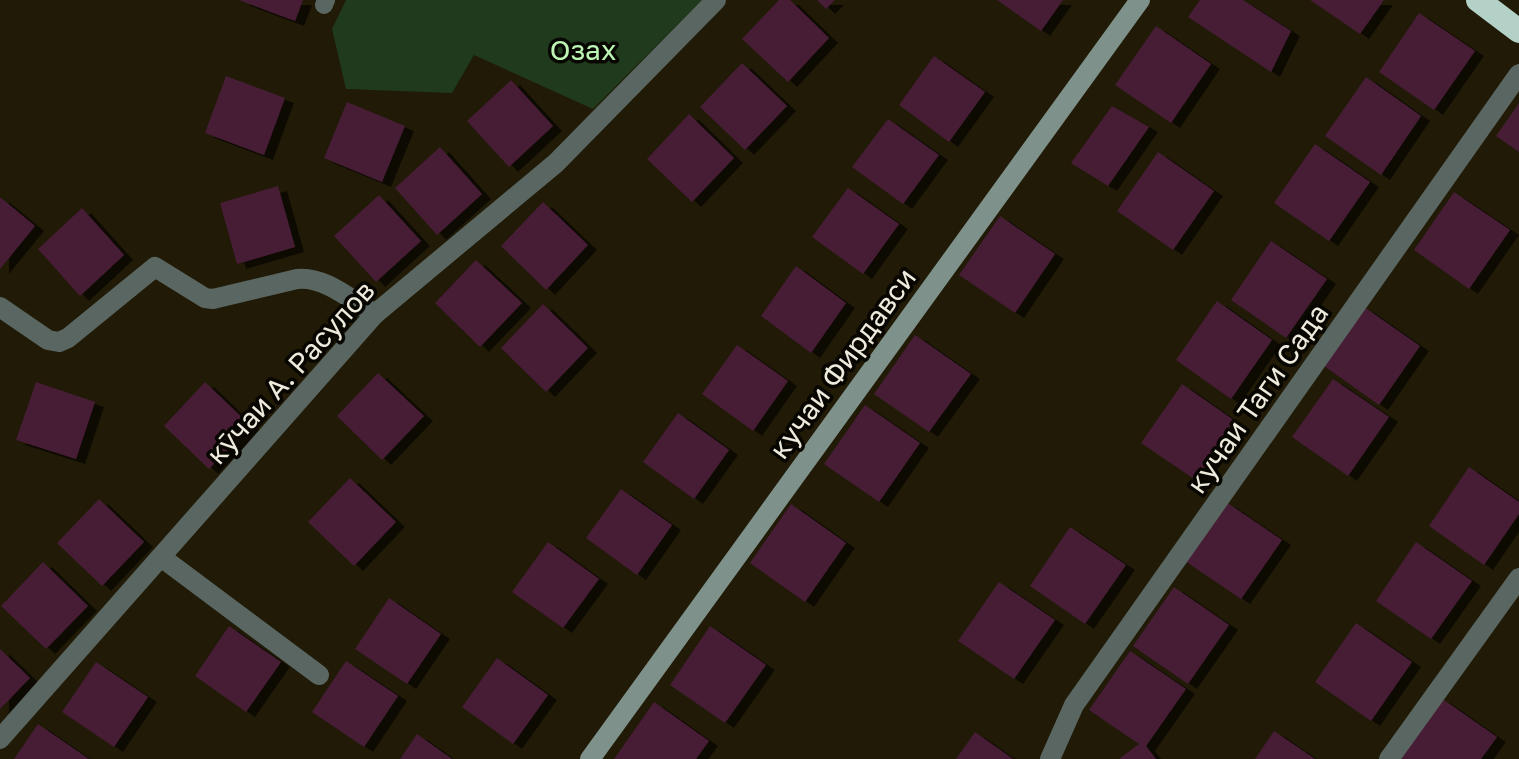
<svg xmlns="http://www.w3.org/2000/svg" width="1519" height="759" font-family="'Golos Text',sans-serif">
<defs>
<filter id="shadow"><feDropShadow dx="9" dy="5" stdDeviation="0" flood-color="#0009"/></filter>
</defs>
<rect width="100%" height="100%" fill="#201a06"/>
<path fill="#203a1d" d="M346,0H702L593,109L474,55L452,93L346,89L332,29Z"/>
<g fill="#461d36" filter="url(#shadow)">
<path d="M239,0H303L295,21Z"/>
<path d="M779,0H790L829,38L788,82L742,39Z"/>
<path d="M817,0H835L826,9Z"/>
<path d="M997,0H1063L1041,31Z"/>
<path d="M1200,0H1243L1291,31L1271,72L1188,17Z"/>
<path d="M1310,0H1384L1360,34Z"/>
<path d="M1419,13L1475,51L1434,110L1379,72Z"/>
<path d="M1156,26L1211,64L1171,123L1115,85Z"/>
<path d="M934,56L985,92L949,142L899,105Z"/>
<path d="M742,63L787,106L745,150L700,107Z"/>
<path d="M226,76L285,98L264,155L205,133Z"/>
<path d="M1366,77L1421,116L1381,175L1325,136Z"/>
<path d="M511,80L553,126L509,167L467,121Z"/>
<path d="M347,102L405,126L382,182L324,158Z"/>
<path d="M1519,103V152L1496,136Z"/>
<path d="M1112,106L1149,127L1108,186L1071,163Z"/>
<path d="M689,114L734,158L692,202L647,159Z"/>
<path d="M888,119L939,155L903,204L852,167Z"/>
<path d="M1315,144L1370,182L1329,241L1274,203Z"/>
<path d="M440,147L482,194L437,235L395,188Z"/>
<path d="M1158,152L1214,191L1173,250L1117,211Z"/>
<path d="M278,186L295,247L237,264L220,203Z"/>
<path d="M848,188L899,224L863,274L812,237Z"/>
<path d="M1454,192L1510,230L1469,289L1414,250Z"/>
<path d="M379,195L421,241L376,282L334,236Z"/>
<path d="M0,197L35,226L0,269Z"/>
<path d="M543,202L588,245L546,290L501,246Z"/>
<path d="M82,208L124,255L80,296L38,249Z"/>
<path d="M1000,216L1055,254L1015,313L959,275Z"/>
<path d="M1271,241L1327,279L1286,338L1231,300Z"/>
<path d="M476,260L522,303L480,347L435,303Z"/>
<path d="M796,266L846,303L811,353L761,316Z"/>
<path d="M1217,301L1272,340L1231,399L1176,360Z"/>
<path d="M543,304L588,348L546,392L501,348Z"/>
<path d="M1364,307L1420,346L1379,405L1324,366Z"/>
<path d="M915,335L971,374L929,432L874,394Z"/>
<path d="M737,345L788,381L753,431L702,394Z"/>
<path d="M378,373L424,416L382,460L337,416Z"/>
<path d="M1333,379L1389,417L1348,476L1292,437Z"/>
<path d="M36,382L95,402L76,459L16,440Z"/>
<path d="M205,382L251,426L209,469L164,426Z"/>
<path d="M1182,384L1238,423L1197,481L1141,443Z"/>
<path d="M865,405L920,443L879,502L824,464Z"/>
<path d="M678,413L729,450L694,499L643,462Z"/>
<path d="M1469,467L1519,502V514L1484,565L1429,526Z"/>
<path d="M350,478L396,522L354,566L308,522Z"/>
<path d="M621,489L672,525L637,575L586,538Z"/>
<path d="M99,499L144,542L102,586L57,543Z"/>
<path d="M1226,502L1282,540L1241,599L1185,561Z"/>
<path d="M791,504L846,543L805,602L750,563Z"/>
<path d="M1070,527L1126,565L1085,624L1030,586Z"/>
<path d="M548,542L599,579L563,628L512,592Z"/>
<path d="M1416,542L1472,581L1431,639L1376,601Z"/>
<path d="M43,562L88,606L46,649L1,606Z"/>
<path d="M999,582L1055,620L1014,679L958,641Z"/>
<path d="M1174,587L1229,625L1188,684L1133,646Z"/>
<path d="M389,598L441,634L407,684L355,649Z"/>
<path d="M1356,623L1412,662L1371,721L1315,682Z"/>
<path d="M229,626L281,662L246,712L195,676Z"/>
<path d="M710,626L766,665L725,723L670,685Z"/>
<path d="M0,649L30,678L0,709Z"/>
<path d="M1130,651L1186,689L1146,746L1156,759H1119L1139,744L1089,710Z"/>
<path d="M497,658L548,695L513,744L462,707Z"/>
<path d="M346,661L398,696L364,747L312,712Z"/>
<path d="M96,662L148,697L114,747L62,712Z"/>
<path d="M1441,698L1497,737L1481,759H1403L1401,757Z"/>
<path d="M654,702L709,741L696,759H614Z"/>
<path d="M38,724L89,759H14Z"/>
<path d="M1274,731L1315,759H1255Z"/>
<path d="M975,732L1013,759H956Z"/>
<path d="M417,734L452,759H400Z"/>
</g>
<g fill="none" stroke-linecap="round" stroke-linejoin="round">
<path stroke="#5a6661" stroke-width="18" d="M324,5L326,0"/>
<g stroke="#5a6661" stroke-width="20">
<path d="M0,307L48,340L59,342L68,338L155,267L205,298L213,299L297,279C325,276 351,300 375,314"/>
<path d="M161,557L319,675"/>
<path d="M0,739L375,314L556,163L716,0"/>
<path d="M1050,759L1074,705L1519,74"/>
<path d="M1389,759L1519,578"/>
</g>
<path stroke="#7e918a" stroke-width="20" d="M590,759L1140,0"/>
<path stroke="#b4d1c7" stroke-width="24" d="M1478,0L1519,31"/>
</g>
<g text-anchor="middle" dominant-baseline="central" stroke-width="7" stroke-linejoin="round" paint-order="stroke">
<g font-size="28" fill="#bcf4b4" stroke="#080601">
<text x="583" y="49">Озах</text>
</g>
<g font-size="28" fill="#eeeadd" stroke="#080601">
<text transform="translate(842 363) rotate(-54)">кучаи Фирдавси</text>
<text transform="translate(290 372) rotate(-48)">кӯчаи А. Расулов</text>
<text transform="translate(1257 398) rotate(-55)">кучаи Таги Сада</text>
</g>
</g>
</svg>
